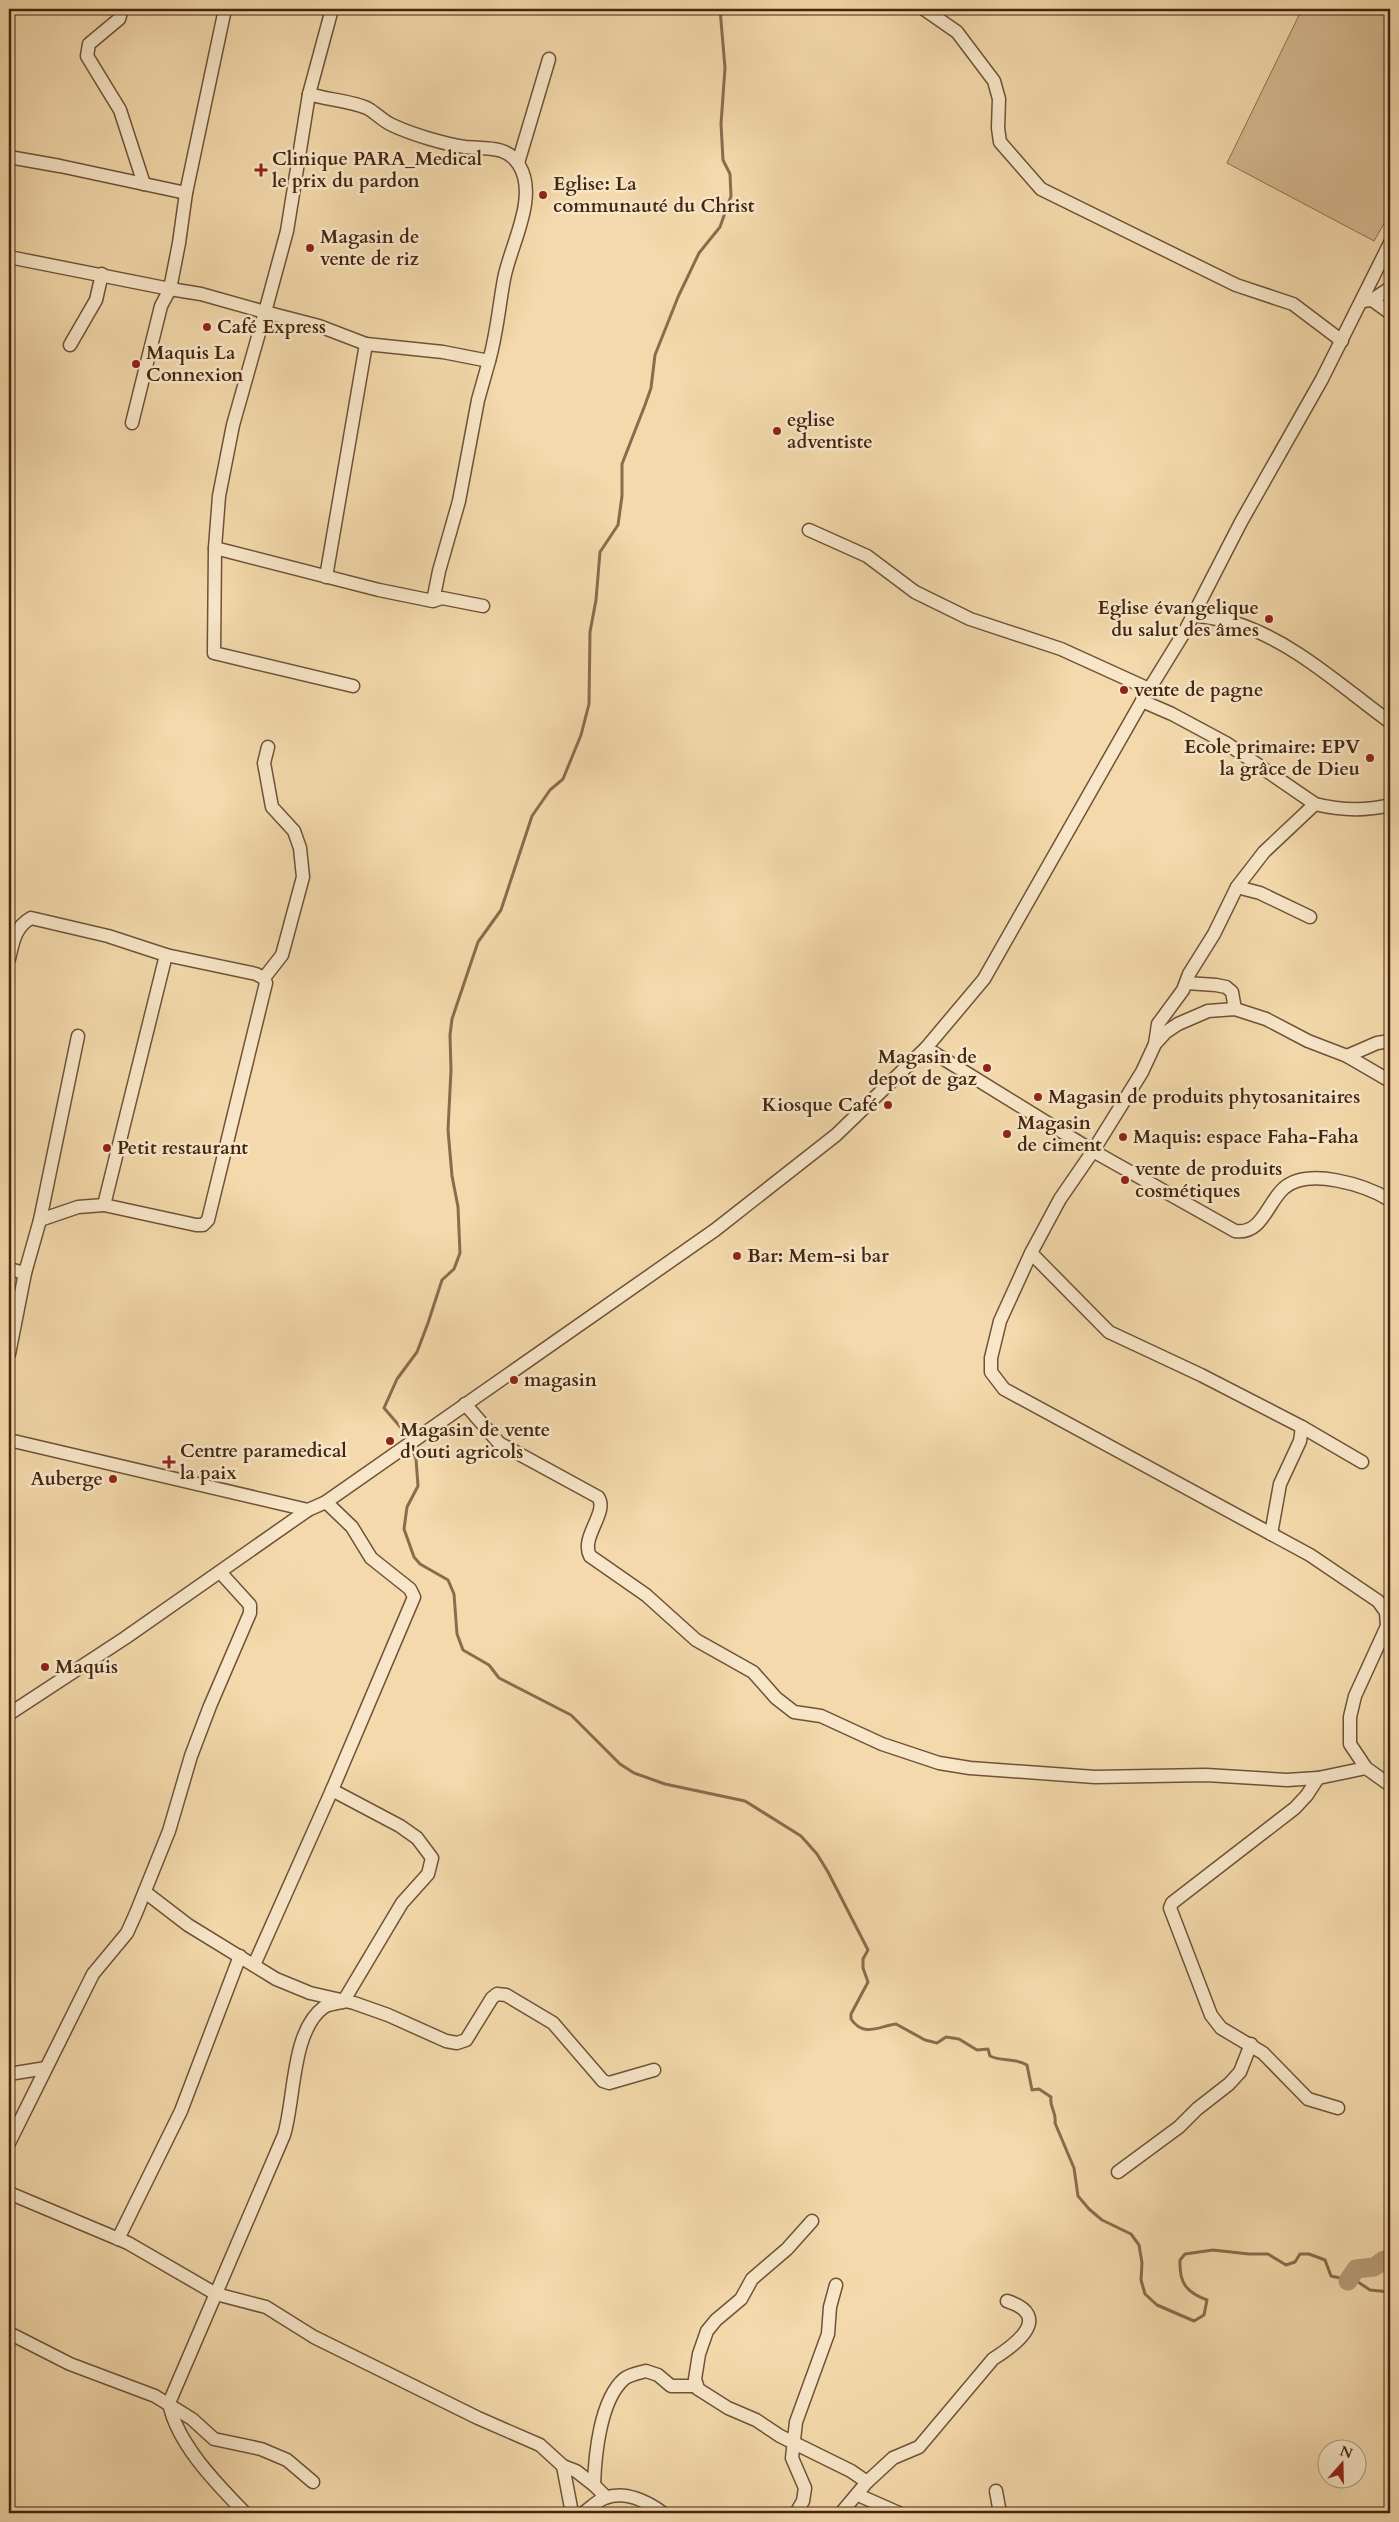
<svg xmlns="http://www.w3.org/2000/svg" width="1399" height="2522" font-family="Cardo,serif">
<rect width="100%" height="100%" fill="#f3d9ab"/>
<filter id="stains"><feTurbulence type="fractalNoise" baseFrequency=".004" numOctaves="4"/><feColorMatrix values="0 0 0 0 .2 0 0 0 0 .09 0 0 0 0 .02 0 0 0 .5 -.17"/></filter>
<radialGradient id="worn" r=".72"><stop offset=".6" stop-color="#630" stop-opacity="0"/><stop offset="1" stop-color="#630" stop-opacity=".3"/></radialGradient>
<path fill="#d5ba91" stroke="#8c7051" d="M1302,9H1390V213L1374,241L1227,163Z"/>
<g fill="none" stroke-linecap="round" stroke-linejoin="round">
<g stroke="#896c4e" stroke-width="3">
<path d="M408,1442L403,1430L384,1408L397,1379L417,1352L428,1323L442,1280L454,1269L460,1253L458,1207L452,1176L448,1130L451,1070L450,1035L452,1019L478,942L501,910L532,816L550,790L563,779L581,735L589,704L590,632L596,600L600,552L618,525L622,496V464L645,405L651,388L655,355L678,297L699,253L720,227L731,196L730,174L723,160L721,124L725,68L720,9"/>
<path d="M411,1447L416,1459L418,1486L407,1507L404,1529L414,1557L420,1564L448,1580L454,1594L457,1634L463,1650L489,1665L499,1678L571,1715L620,1764L634,1773L665,1784L745,1801L801,1836L817,1854L828,1872L868,1950L863,1959V1968L868,1982L851,2014V2019C864,2038 879,2026 896,2024L925,2040L937,2043L946,2037L959,2039L977,2050L988,2049L990,2056C1002,2062 1014,2057 1027,2065L1032,2090L1039,2089L1051,2097C1049,2107 1057,2112 1055,2123L1074,2168L1078,2196L1089,2209L1102,2220L1131,2234L1139,2245L1142,2263L1141,2280L1145,2294L1157,2305L1194,2321L1204,2315L1207,2300C1186,2292 1179,2283 1180,2260L1185,2254L1213,2250L1249,2254H1268L1286,2265L1295,2262L1300,2254H1309L1325,2260L1331,2276L1358,2282L1370,2290L1390,2292"/>
</g>
<path stroke="#b79c77" stroke-width="19" d="M1348,2281L1356,2269L1374,2267L1384,2260H1390"/>
<defs>
<g id="minor">
<path d="M122,9L119,19L89,44L87,56L120,110L144,184"/>
<path d="M924,9L957,32L994,81L999,99L998,128L1000,142L1041,189L1236,285L1293,304L1342,341"/>
<path d="M309,94C328,100 348,100 367,108C376,113 383,121 392,125C411,134 444,144 465,147C486,149 507,145 519,165C539,197 510,246 504,279C499,306 497,333 489,361"/>
<path d="M9,157L60,166L186,193"/>
<path d="M518,163L549,59"/>
<path d="M9,257L170,289L179,243L186,193L225,9"/>
<path d="M1372,300L1390,288"/>
<path d="M1363,301L1372,300L1390,313"/>
<path d="M70,345L96,300L102,274"/>
<path d="M132,423L161,306L170,289L201,294L265,312L287,231L309,94L332,9"/>
<path d="M809,530L867,556L915,592L970,619L1061,649L1149,689"/>
<path d="M215,548L214,653L353,686"/>
<path d="M326,577L366,344"/>
<path d="M433,601L439,571L459,501L478,400L489,361L443,352L366,344L319,326L265,312L233,425L219,496L215,548L379,590L433,601L442,598L483,606"/>
<path d="M1193,615C1207,617 1221,619 1235,623C1293,641 1342,687 1390,722"/>
<path d="M1142,701L1172,714L1226,743L1315,804C1339,810 1366,811 1390,805"/>
<path d="M1237,887L1260,893L1310,917"/>
<path d="M166,955L256,974L264,978"/>
<path d="M9,959C13,942 15,927 31,918L108,936L166,955L104,1205L78,1207L40,1220L25,1273L9,1354"/>
<path d="M1186,983L1216,985L1226,987L1232,992L1235,1009"/>
<path d="M1155,1044L1158,1024L1183,990L1189,974L1214,934L1237,887L1264,852L1315,804"/>
<path d="M926,1048L1093,1151L1235,1231C1262,1235 1267,1203 1284,1188C1309,1167 1365,1185 1390,1200"/>
<path d="M1347,1056L1377,1043L1390,1041"/>
<path d="M1390,1081L1347,1056L1308,1041L1266,1019L1235,1009L1208,1011L1178,1024L1166,1032L1155,1044L1142,1072L1093,1151L1060,1199L1031,1253L1000,1321L991,1358V1372L1004,1389L1310,1555L1378,1601L1386,1612L1387,1626L1355,1696L1350,1717V1744L1366,1768L1390,1785"/>
<path d="M104,1205L196,1225H203L208,1220L266,983L264,978L282,955L303,877L300,848L294,831L272,807L264,763L268,747"/>
<path d="M40,1220L78,1036"/>
<path d="M1031,1253L1109,1332L1201,1375L1302,1427L1362,1462"/>
<path d="M9,1269L25,1273"/>
<path d="M465,1404L499,1443L598,1497C609,1512 580,1537 590,1556L646,1595L696,1640L753,1672L776,1698L794,1712L821,1716L882,1744L939,1763L970,1768L1095,1777L1206,1775L1287,1780L1318,1778L1366,1768"/>
<path d="M9,1440L308,1510"/>
<path d="M1271,1534L1280,1484L1300,1441L1302,1427"/>
<path d="M9,1714L125,1638L308,1510L326,1502L715,1230L836,1135L926,1048L984,979L1142,701L1185,631L1241,522L1322,379L1390,243"/>
<path d="M1318,1778L1307,1795L1295,1808L1172,1903L1170,1908L1211,2015L1221,2028L1263,2053L1308,2099L1338,2108"/>
<path d="M145,1892L188,1925L276,1979L310,1993L354,2003L388,2015L446,2041L457,2043L466,2040L492,1998L497,1994L506,1995L553,2023L603,2081L609,2083L654,2070"/>
<path d="M254,1965L332,1790L414,1597L410,1589L371,1558L352,1527L326,1502"/>
<path d="M9,2074L46,2068"/>
<path d="M9,2143L93,1974L127,1933L136,1913L169,1831L191,1756L210,1706L250,1613V1605L220,1572"/>
<path d="M1118,2172L1179,2127L1197,2109L1229,2084L1240,2072L1251,2044"/>
<path d="M9,2193L128,2243L216,2294L266,2307L314,2337L478,2418L540,2445L563,2466L576,2471L594,2485"/>
<path d="M812,2221L787,2249L752,2279L741,2299L716,2320L707,2331L699,2354L695,2379L698,2389L728,2408L756,2420L780,2436L851,2471L867,2482L841,2513"/>
<path d="M118,2239L181,2111L240,1956"/>
<path d="M9,2333L70,2364L155,2396L192,2419L214,2439L261,2449L287,2460L313,2482"/>
<path d="M563,2466L572,2513"/>
<path d="M867,2482L893,2458L919,2447L993,2359C1017,2344 1053,2316 1007,2301"/>
<path d="M996,2491L1000,2513"/>
<path d="M858,2495L899,2513"/>
<path d="M606,2497L594,2485C595,2455 600,2400 624,2379C630,2374 639,2373 646,2371L658,2375L671,2386H697"/>
<path d="M245,2513C217,2484 177,2444 169,2403L284,2135C295,2100 291,2031 324,2007C329,2004 337,2003 343,2002L402,1903L428,1874L432,1858L417,1838L400,1826L332,1790"/>
<path d="M583,2513C590,2509 596,2501 605,2498C625,2490 648,2502 663,2513"/>
<path d="M796,2513L803,2501L805,2488L792,2458L796,2422L828,2334L830,2307L836,2285"/>
</g>
</defs>
<use href="#minor" stroke="#6f5238" stroke-width="15"/>
<use href="#minor" stroke="#f7e6c8" stroke-width="12"/>
</g>
<g fill="#8f2418" stroke="#f7e6c8" stroke-width="2">
<path d="M258.5 162.5h5v5h5v5h-5v5h-5v-5h-5v-5h5z"/>
<circle cx="543" cy="195" r="5"/>
<circle cx="310" cy="248" r="5"/>
<circle cx="207" cy="327" r="5"/>
<circle cx="136" cy="364" r="5"/>
<circle cx="777" cy="431" r="5"/>
<circle cx="1269" cy="619" r="5"/>
<circle cx="1124" cy="690" r="5"/>
<circle cx="1370" cy="758" r="5"/>
<circle cx="987" cy="1068" r="5"/>
<circle cx="1038" cy="1097" r="5"/>
<circle cx="888" cy="1105" r="5"/>
<circle cx="1007" cy="1134" r="5"/>
<circle cx="1123" cy="1137" r="5"/>
<circle cx="107" cy="1148" r="5"/>
<circle cx="1125" cy="1180" r="5"/>
<circle cx="737" cy="1256" r="5"/>
<circle cx="514" cy="1380" r="5"/>
<circle cx="390" cy="1441" r="5"/>
<path d="M166.5 1454.5h5v5h5v5h-5v5h-5v-5h-5v-5h5z"/>
<circle cx="113" cy="1479" r="5"/>
<circle cx="45" cy="1667" r="5"/>
</g>
<g text-anchor="middle" dominant-baseline="central" stroke-width="5" stroke-linejoin="round" paint-order="stroke">
<g font-size="19" font-weight="bold" fill="#432511" stroke="#f7e6c8" text-anchor="start">
<text x="272" y="159">Clinique PARA_Medical<tspan x="272" dy="22">le prix du pardon</tspan></text>
<text x="553" y="184">Eglise: La<tspan x="553" dy="22">communauté du Christ</tspan></text>
<text x="320" y="237">Magasin de<tspan x="320" dy="22">vente de riz</tspan></text>
<text x="217" y="327">Café Express</text>
<text x="146" y="353">Maquis La<tspan x="146" dy="22">Connexion</tspan></text>
<text x="787" y="420">eglise<tspan x="787" dy="22">adventiste</tspan></text>
<text x="1259" y="608" text-anchor="end">Eglise évangelique<tspan x="1259" dy="22">du salut des âmes</tspan></text>
<text x="1134" y="690">vente de pagne</text>
<text x="1360" y="747" text-anchor="end">Ecole primaire: EPV<tspan x="1360" dy="22">la grâce de Dieu</tspan></text>
<text x="977" y="1057" text-anchor="end">Magasin de<tspan x="977" dy="22">depot de gaz</tspan></text>
<text x="1048" y="1097">Magasin de produits phytosanitaires</text>
<text x="878" y="1105" text-anchor="end">Kiosque Café</text>
<text x="1017" y="1123">Magasin<tspan x="1017" dy="22">de ciment</tspan></text>
<text x="1133" y="1137">Maquis: espace Faha-Faha</text>
<text x="117" y="1148">Petit restaurant</text>
<text x="1135" y="1169">vente de produits<tspan x="1135" dy="22">cosmétiques</tspan></text>
<text x="747" y="1256">Bar: Mem-si bar</text>
<text x="524" y="1380">magasin</text>
<text x="400" y="1430">Magasin de vente<tspan x="400" dy="22">d'outi agricols</tspan></text>
<text x="180" y="1451">Centre paramedical<tspan x="180" dy="22">la paix</tspan></text>
<text x="103" y="1479" text-anchor="end">Auberge</text>
<text x="55" y="1667">Maquis</text>
</g>
</g>
<rect width="1399" height="2522" fill="none" stroke="#f3d9ab" stroke-width="30"/>
<rect x="10" y="10" width="1379" height="2502" fill="none" stroke="#432511" stroke-width="2.5"/>
<rect x="15" y="15" width="1369" height="2492" fill="none" stroke="#432511"/>
<g transform="translate(1342 2464) rotate(20)"><circle r="24" fill="#f7e6c8" stroke="#af997f"/>
<path d="M0-4L9 19L0 12L-9 19Z" fill="#8f2418"/>
<text y="-8" font-size="14" font-weight="bold" text-anchor="middle" fill="#432511">N</text>
</g>
<rect width="100%" height="100%" filter="url(#stains)"/>
<rect width="100%" height="100%" fill="url(#worn)"/>
</svg>
